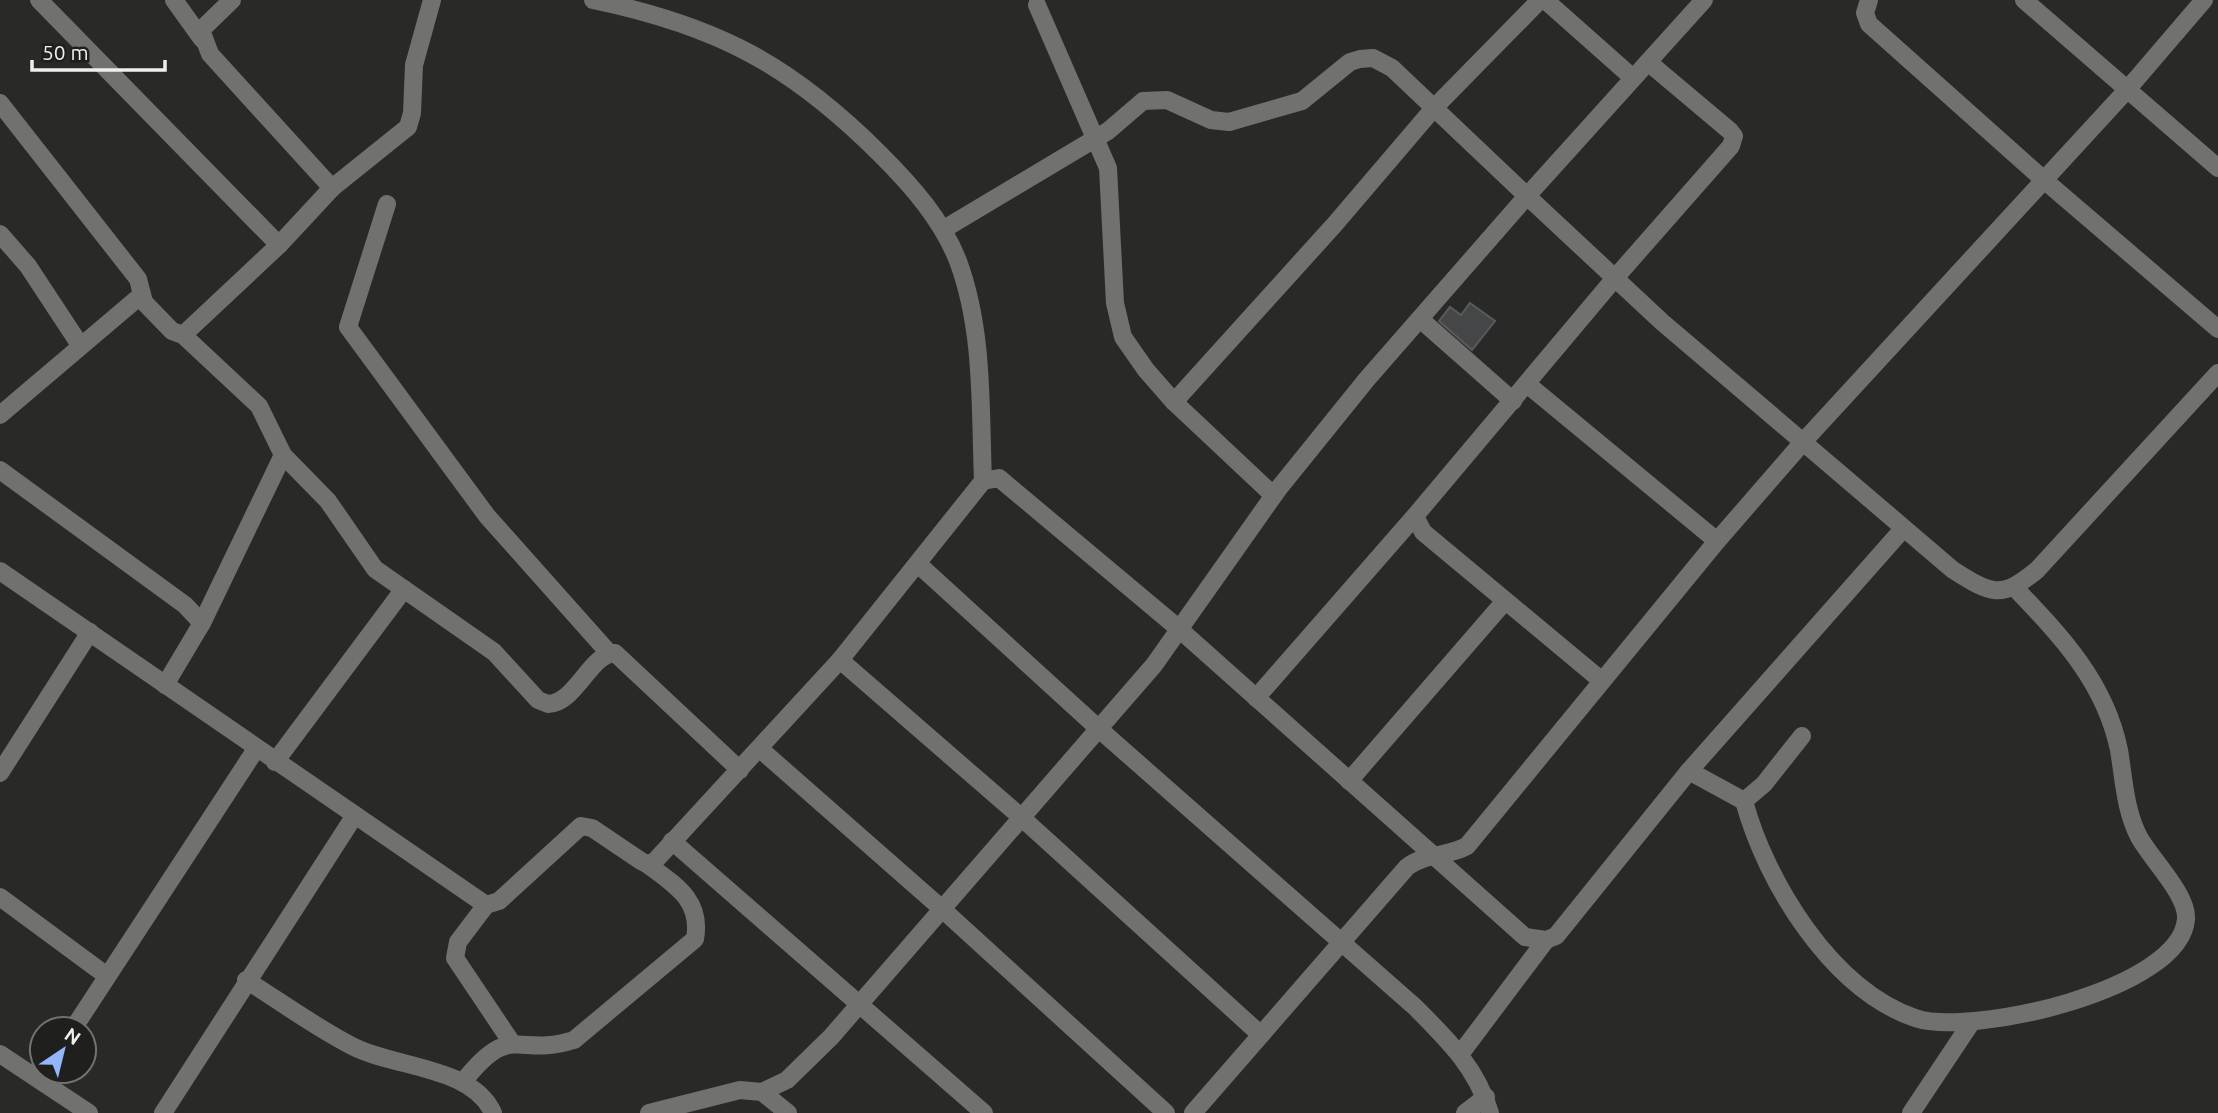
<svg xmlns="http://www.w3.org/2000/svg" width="2218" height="1113" font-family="Ubuntu,sans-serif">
<rect width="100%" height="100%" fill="#292a28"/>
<path fill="#454648" stroke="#585a5c" stroke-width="2" d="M1470,303L1495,321L1472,350L1439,321L1450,307L1461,315Z"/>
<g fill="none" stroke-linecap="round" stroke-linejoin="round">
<g stroke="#717170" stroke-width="18">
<path d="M39,0L279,245"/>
<path d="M174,0L202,39"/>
<path d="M232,0L201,30L210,54L332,188"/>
<path d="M593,0C718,26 791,65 881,155C912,186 942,220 958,261C984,331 980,408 983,481"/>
<path d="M1545,0L1633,78"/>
<path d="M1704,0L1527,196L1662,322L1803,442L2126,91L2204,0"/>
<path d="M1869,0L1865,13L1869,24L2044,180L2218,329"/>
<path d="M2024,0L2218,168"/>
<path d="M1037,5L1108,168L1115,303L1123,337L1146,370L1174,402L1273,495"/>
<path d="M0,103L138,279L143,298"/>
<path d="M387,204L348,327L487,516L609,653"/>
<path d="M0,234L28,266L80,345"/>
<path d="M1420,319L1513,401"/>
<path d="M183,335L259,406L283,455L328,501L375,569L494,652L538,700L548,704C576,703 590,654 615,653L740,770"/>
<path d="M1527,384L1717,541"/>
<path d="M1174,402L1335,224L1434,108L1540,0"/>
<path d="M0,415L139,297L172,331L183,335L279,245L332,188L408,127L412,113L414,65L432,0"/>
<path d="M0,470L185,605L202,623L165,685"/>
<path d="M918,564L1099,729L1415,1007C1447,1039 1477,1068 1490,1113"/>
<path d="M0,571L486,905L499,901L581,826L592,828L641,861L647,864L654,862L840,660L983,481L999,478L1178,628L1525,937L1546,940L1556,936L1689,771L1903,529"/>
<path d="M202,623L283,455"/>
<path d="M840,660L1022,818L1261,1035"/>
<path d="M1602,681L1423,532L1415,516L1615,278L1731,146L1734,136L1730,131L1648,62"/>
<path d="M1256,698L1415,516"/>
<path d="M760,749L941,908L1166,1113"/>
<path d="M275,762L404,589"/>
<path d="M1689,771L1744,801L1764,784L1802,736"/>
<path d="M0,773L90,632"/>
<path d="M1349,781L1505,601"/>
<path d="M1744,801C1766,882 1831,989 1915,1018C1970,1037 2181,990 2186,919C2188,895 2151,859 2139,837C2125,810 2124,780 2119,750C2105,682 2061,636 2015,588"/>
<path d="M672,841L984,1113"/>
<path d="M0,897L107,976"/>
<path d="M486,905L458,942L455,958L512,1043"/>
<path d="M246,980C281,1002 315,1027 352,1046C394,1068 472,1066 493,1113"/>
<path d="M73,1029L256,749"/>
<path d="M1461,1053L1546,940"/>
<path d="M0,1054L89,1113"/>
<path d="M463,1082C512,1020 516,1058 574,1040L695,939C702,900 675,885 647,864"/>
<path d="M762,1092L787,1080L831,1037L1154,665L1279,488L1367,379L1527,196L1392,68L1373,58L1360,59L1350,62L1302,101L1229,122L1211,120L1167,100L1143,101L1108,131L944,229"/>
<path d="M163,1113L355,815"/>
<path d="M649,1113L740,1090L762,1092L788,1113"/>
<path d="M1193,1113L1407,867C1425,853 1447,857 1467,846L1717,541L1803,442L1953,570C1991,594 2001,600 2037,570L2218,373"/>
<path d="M1465,1113L1486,1097"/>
<path d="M1911,1113L1971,1023"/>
</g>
</g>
<g transform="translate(63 1050) rotate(35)"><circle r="33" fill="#1f201e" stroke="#727371" stroke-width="2"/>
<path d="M0-5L12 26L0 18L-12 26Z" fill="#92b7fd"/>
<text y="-10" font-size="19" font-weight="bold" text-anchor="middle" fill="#eeefee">N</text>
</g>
<path d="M32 60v10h133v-10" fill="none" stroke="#eeefee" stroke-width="3.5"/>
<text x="42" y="60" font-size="21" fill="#eeefee" stroke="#1f201e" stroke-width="5" paint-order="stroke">50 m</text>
</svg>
